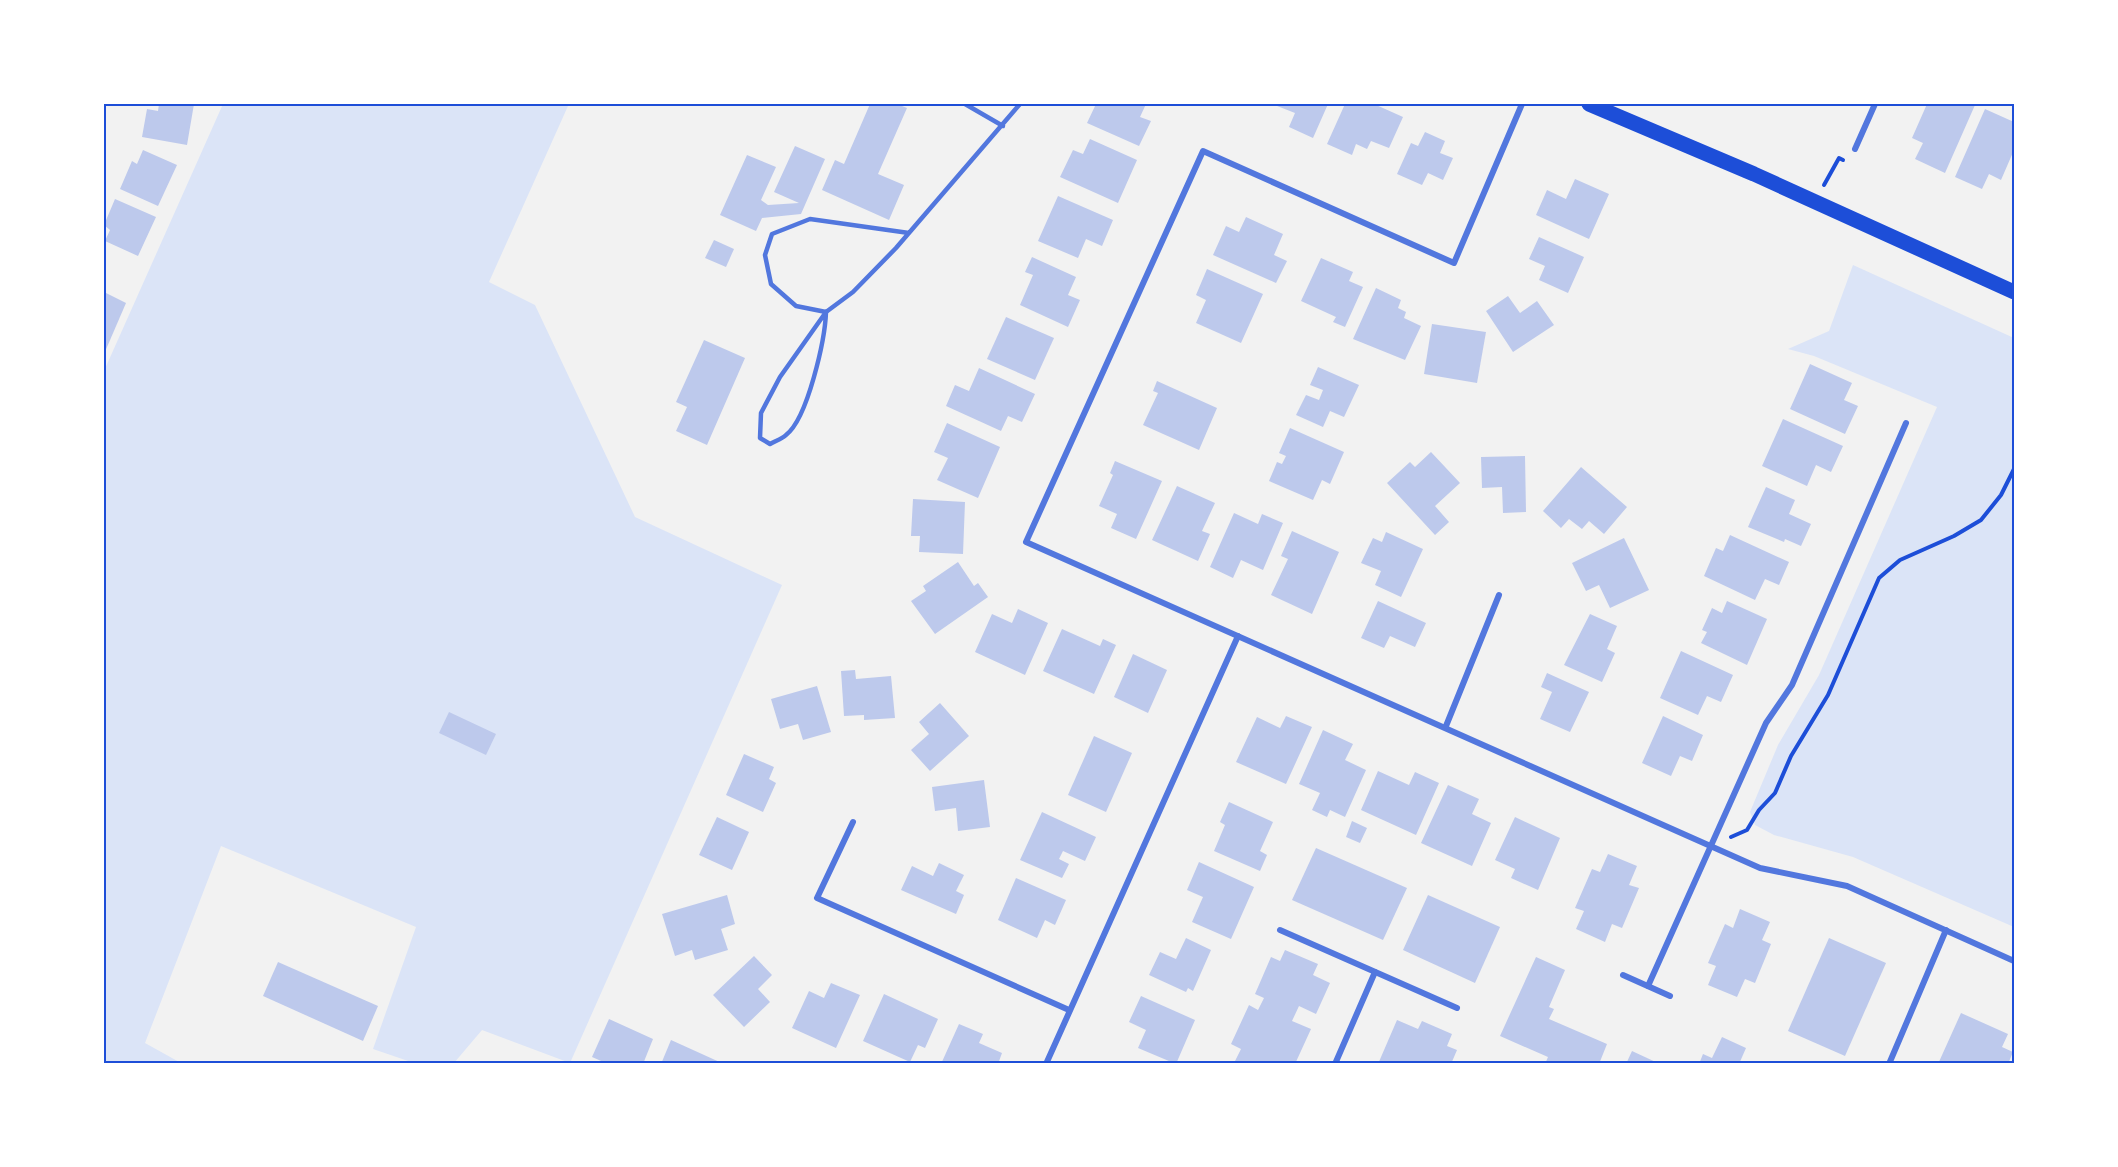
<svg xmlns="http://www.w3.org/2000/svg" width="2118" height="1167" font-family="'Zilla Slab',serif">
<rect width="100%" height="100%" fill="#f2f2f2"/>
<g fill="#dbe4f7">
<path d="M223,104H563L568,106L489,282L535,305L635,517L782,585L570,1063L482,1030L454,1063H414L373,1049L416,927L221,846L145,1043L181,1063L104,1064V371Z"/>
<path d="M1853,265L2014,338V927L1853,857L1774,835L1755,825L1750,812L1778,745L1819,675L1937,407L1814,356L1788,349L1829,331Z"/>
</g>
<g fill="#bdc9ec">
<path d="M159,104H194L187,145L142,137L147,109L158,111Z"/>
<path d="M870,104H897L907,108L878,174L904,185L889,220L822,190L835,160L844,164Z"/>
<path d="M1096,104H1146L1140,117L1151,121L1139,146L1087,123Z"/>
<path d="M1272,104H1328L1313,138L1289,127L1295,113Z"/>
<path d="M1345,104H1374L1403,117L1389,148L1371,141L1367,149L1356,144L1352,155L1327,144Z"/>
<path d="M1927,104L1975,105L1945,173L1915,159L1923,143L1912,138Z"/>
<path d="M1985,109L2014,122V150L2001,180L1989,174L1982,189L1955,177Z"/>
<path d="M1425,132L1445,141L1440,153L1453,158L1443,180L1428,173L1422,185L1397,174L1411,143L1418,146Z"/>
<path d="M1090,139L1137,160L1118,203L1060,177L1073,150L1083,154Z"/>
<path d="M795,146L825,159L801,214L762,218L756,231L720,215L747,155L776,167L761,200L768,205L799,203L774,192Z"/>
<path d="M143,150L177,165L158,206L120,189L132,161L137,164Z"/>
<path d="M1575,179L1609,194L1589,239L1536,215L1547,190L1566,199Z"/>
<path d="M1058,196L1113,220L1102,246L1086,239L1078,258L1038,241Z"/>
<path d="M115,199L156,217L138,256L105,241L110,230L104,225Z"/>
<path d="M1246,217L1283,234L1274,255L1287,261L1276,283L1213,255L1226,226L1239,232Z"/>
<path d="M1539,237L1584,257L1568,293L1539,280L1545,266L1529,259Z"/>
<path d="M714,240L734,249L726,267L705,258Z"/>
<path d="M1032,257L1076,277L1068,295L1080,300L1068,327L1020,305L1033,275L1025,272Z"/>
<path d="M1321,258L1353,272L1349,281L1363,287L1345,327L1333,322L1336,317L1301,301Z"/>
<path d="M1207,269L1263,294L1241,343L1196,323L1206,300L1196,295Z"/>
<path d="M1376,288L1401,300L1398,308L1406,312L1404,318L1421,326L1405,360L1353,339Z"/>
<path d="M104,292L126,303L104,354Z"/>
<path d="M1508,296L1520,313L1537,301L1554,325L1513,352L1486,311Z"/>
<path d="M1006,317L1054,338L1035,380L987,359Z"/>
<path d="M1432,324L1486,332L1477,383L1424,374Z"/>
<path d="M704,340L745,358L707,445L676,431L687,407L676,402Z"/>
<path d="M1810,364L1852,383L1844,400L1858,406L1845,434L1790,409Z"/>
<path d="M1318,367L1359,385L1344,417L1330,411L1323,427L1296,415L1306,395L1319,400L1323,390L1310,385Z"/>
<path d="M979,368L1035,394L1022,422L1008,416L1001,431L946,406L955,385L969,391Z"/>
<path d="M1157,381L1217,408L1199,450L1143,425L1158,393L1153,391Z"/>
<path d="M1783,419L1843,446L1831,472L1816,465L1807,486L1762,466Z"/>
<path d="M947,423L1000,447L978,498L937,480L948,458L934,452Z"/>
<path d="M1290,428L1344,452L1330,484L1322,480L1313,500L1269,481L1277,462L1282,464L1286,456L1279,453Z"/>
<path d="M1431,452L1460,483L1435,506L1449,522L1435,535L1387,483L1410,462L1415,467Z"/>
<path d="M1525,456L1526,512L1503,513L1502,487L1482,488L1481,457Z"/>
<path d="M1115,461L1162,481L1136,539L1111,528L1117,514L1099,506L1113,475L1110,473Z"/>
<path d="M1581,467L1627,507L1604,534L1589,521L1582,529L1569,519L1561,528L1543,511Z"/>
<path d="M1177,486L1215,503L1202,531L1210,534L1198,561L1152,540Z"/>
<path d="M1766,487L1795,500L1789,514L1811,524L1801,546L1785,539L1784,542L1748,527Z"/>
<path d="M913,499L965,502L963,554L919,552L920,536H911Z"/>
<path d="M1234,513L1258,524L1262,514L1283,523L1263,570L1241,560L1233,578L1210,567Z"/>
<path d="M1292,531L1339,552L1312,614L1271,595L1288,559L1281,556Z"/>
<path d="M1386,532L1423,549L1401,597L1375,585L1381,571L1361,563L1373,538L1382,542Z"/>
<path d="M1730,535L1789,562L1779,585L1765,579L1755,600L1704,576L1716,548L1723,551Z"/>
<path d="M1624,538L1649,590L1610,608L1599,585L1586,591L1572,563Z"/>
<path d="M958,562L974,586L978,583L988,597L935,634L911,601L926,591L923,586Z"/>
<path d="M1378,601L1426,623L1415,647L1390,636L1384,648L1361,638Z"/>
<path d="M1727,601L1767,619L1747,665L1701,643L1707,632L1702,630L1712,608L1722,613Z"/>
<path d="M1018,609L1048,623L1025,675L975,652L992,614L1012,623Z"/>
<path d="M1590,614L1617,626L1607,649L1615,653L1602,682L1564,665Z"/>
<path d="M1062,629L1100,646L1103,639L1116,645L1094,694L1043,671Z"/>
<path d="M1681,651L1733,675L1721,702L1707,696L1698,715L1660,698Z"/>
<path d="M1133,654L1167,670L1148,713L1114,697Z"/>
<path d="M855,670L856,679L891,676L895,718L864,720V715L844,716L841,671Z"/>
<path d="M1547,673L1589,692L1570,732L1540,719L1552,692L1541,687Z"/>
<path d="M817,686L831,732L803,740L798,724L780,729L771,699Z"/>
<path d="M940,703L969,736L930,771L911,750L929,734L919,722Z"/>
<path d="M449,712L496,734L486,755L439,733Z"/>
<path d="M1286,716L1312,727L1286,784L1236,762L1257,717L1280,728Z"/>
<path d="M1663,716L1703,735L1692,761L1680,756L1671,776L1642,763Z"/>
<path d="M1323,730L1353,744L1345,760L1366,770L1345,817L1330,810L1327,817L1312,810L1320,793L1299,784Z"/>
<path d="M1094,736L1132,753L1106,812L1068,795Z"/>
<path d="M744,754L774,767L769,779L776,783L763,812L726,795Z"/>
<path d="M1378,771L1409,785L1415,772L1439,783L1416,835L1361,810Z"/>
<path d="M984,780L990,827L958,831L956,808L935,811L932,787Z"/>
<path d="M1448,785L1479,799L1472,814L1491,823L1472,866L1421,843Z"/>
<path d="M1229,802L1273,822L1260,851L1267,855L1260,871L1214,851L1225,825L1220,822Z"/>
<path d="M1042,812L1096,837L1085,861L1063,851L1059,859L1069,864L1062,878L1020,860Z"/>
<path d="M717,817L749,832L732,870L699,855Z"/>
<path d="M1515,817L1560,838L1538,890L1511,878L1515,869L1495,860Z"/>
<path d="M1352,821L1367,828L1360,843L1346,837Z"/>
<path d="M1316,848L1407,888L1383,940L1292,900Z"/>
<path d="M1608,854L1637,866L1629,885L1639,888L1622,928L1612,924L1605,942L1576,929L1584,911L1575,908L1592,869L1600,872Z"/>
<path d="M1199,862L1254,887L1231,939L1192,922L1203,897L1187,890Z"/>
<path d="M939,863L964,875L956,891L964,895L956,914L901,890L912,866L933,876Z"/>
<path d="M1016,878L1066,900L1055,925L1045,920L1037,938L998,920Z"/>
<path d="M727,895L735,924L721,929L728,950L695,960L692,950L675,956L662,914Z"/>
<path d="M1428,895L1500,927L1475,983L1403,950Z"/>
<path d="M1740,909L1770,922L1762,940L1771,944L1755,983L1745,979L1737,997L1708,985L1716,966L1708,963L1725,924L1733,928Z"/>
<path d="M1186,938L1211,950L1193,991L1188,988L1186,992L1149,975L1160,952L1176,959Z"/>
<path d="M1829,938L1886,963L1845,1056L1788,1031Z"/>
<path d="M1285,950L1318,964L1313,975L1330,983L1316,1014L1299,1006L1292,1021L1311,1029L1295,1064H1240L1235,1061L1241,1049L1231,1044L1249,1005L1258,1010L1264,998L1255,994L1271,957L1280,961Z"/>
<path d="M754,956L772,975L758,989L770,1002L744,1027L713,995Z"/>
<path d="M1536,957L1565,970L1549,1007L1554,1009L1549,1019L1607,1044L1599,1064H1545L1548,1057L1500,1036Z"/>
<path d="M278,962L378,1006L363,1041L263,996Z"/>
<path d="M831,983L860,995L836,1048L792,1028L809,991L824,998Z"/>
<path d="M884,994L938,1019L925,1048L918,1045L910,1062L863,1041Z"/>
<path d="M1141,996L1195,1020L1176,1064L1138,1048L1146,1030L1129,1022Z"/>
<path d="M1961,1013L2008,1034L2002,1047L2013,1052L2008,1064H1938Z"/>
<path d="M609,1019L653,1039L643,1064H608L592,1057Z"/>
<path d="M1397,1020L1418,1029L1422,1021L1452,1034L1447,1046L1457,1050L1451,1064H1378Z"/>
<path d="M959,1024L983,1034L979,1043L1002,1053L998,1064H941Z"/>
<path d="M1722,1037L1746,1048L1739,1064H1699L1703,1054L1712,1058Z"/>
<path d="M671,1040L724,1064H661Z"/>
<path d="M1632,1051L1660,1064H1626Z"/>
</g>
<g fill="none" stroke-linecap="round" stroke-linejoin="round">
<g stroke="#1d4ed8" stroke-width="4">
<path d="M1824,185L1839,158L1843,160"/>
<path d="M1731,837L1747,830L1759,810L1775,793L1791,756L1828,695L1879,578L1900,560L1954,536L1981,520L2001,495L2014,469"/>
</g>
<g stroke="#5277de" stroke-width="4.5">
<path d="M965,104L1003,126"/>
<path d="M909,233L810,219L772,234L765,255L771,284L796,306L826,312L853,292L896,248L1020,104"/>
<path d="M826,312C825,339 808,418 786,435C782,439 775,441 770,444L760,438L761,413L780,377Z"/>
</g>
<g stroke="#5277de" stroke-width="6">
<path d="M1522,104L1454,263L1203,151L1026,542L1760,868L1847,886L2014,961"/>
<path d="M1855,149L1875,104"/>
<path d="M1446,726L1499,595"/>
<path d="M853,822L817,898L1069,1010"/>
<path d="M1280,930L1457,1008"/>
<path d="M1623,975L1670,996"/>
<path d="M1648,986L1766,723L1792,685L1906,423"/>
<path d="M1046,1064L1238,636"/>
<path d="M1335,1064L1375,972"/>
<path d="M1889,1064L1946,930"/>
</g>
<path stroke="#1d4ed8" stroke-width="15" d="M1589,104L1754,174L2014,292"/>
</g>
<rect width="2118" height="1167" fill="none" stroke="#ffffff" stroke-width="210"/>
<rect x="105" y="105" width="1908" height="957" fill="none" stroke="#1d4ed8" stroke-width="2"/>
</svg>
